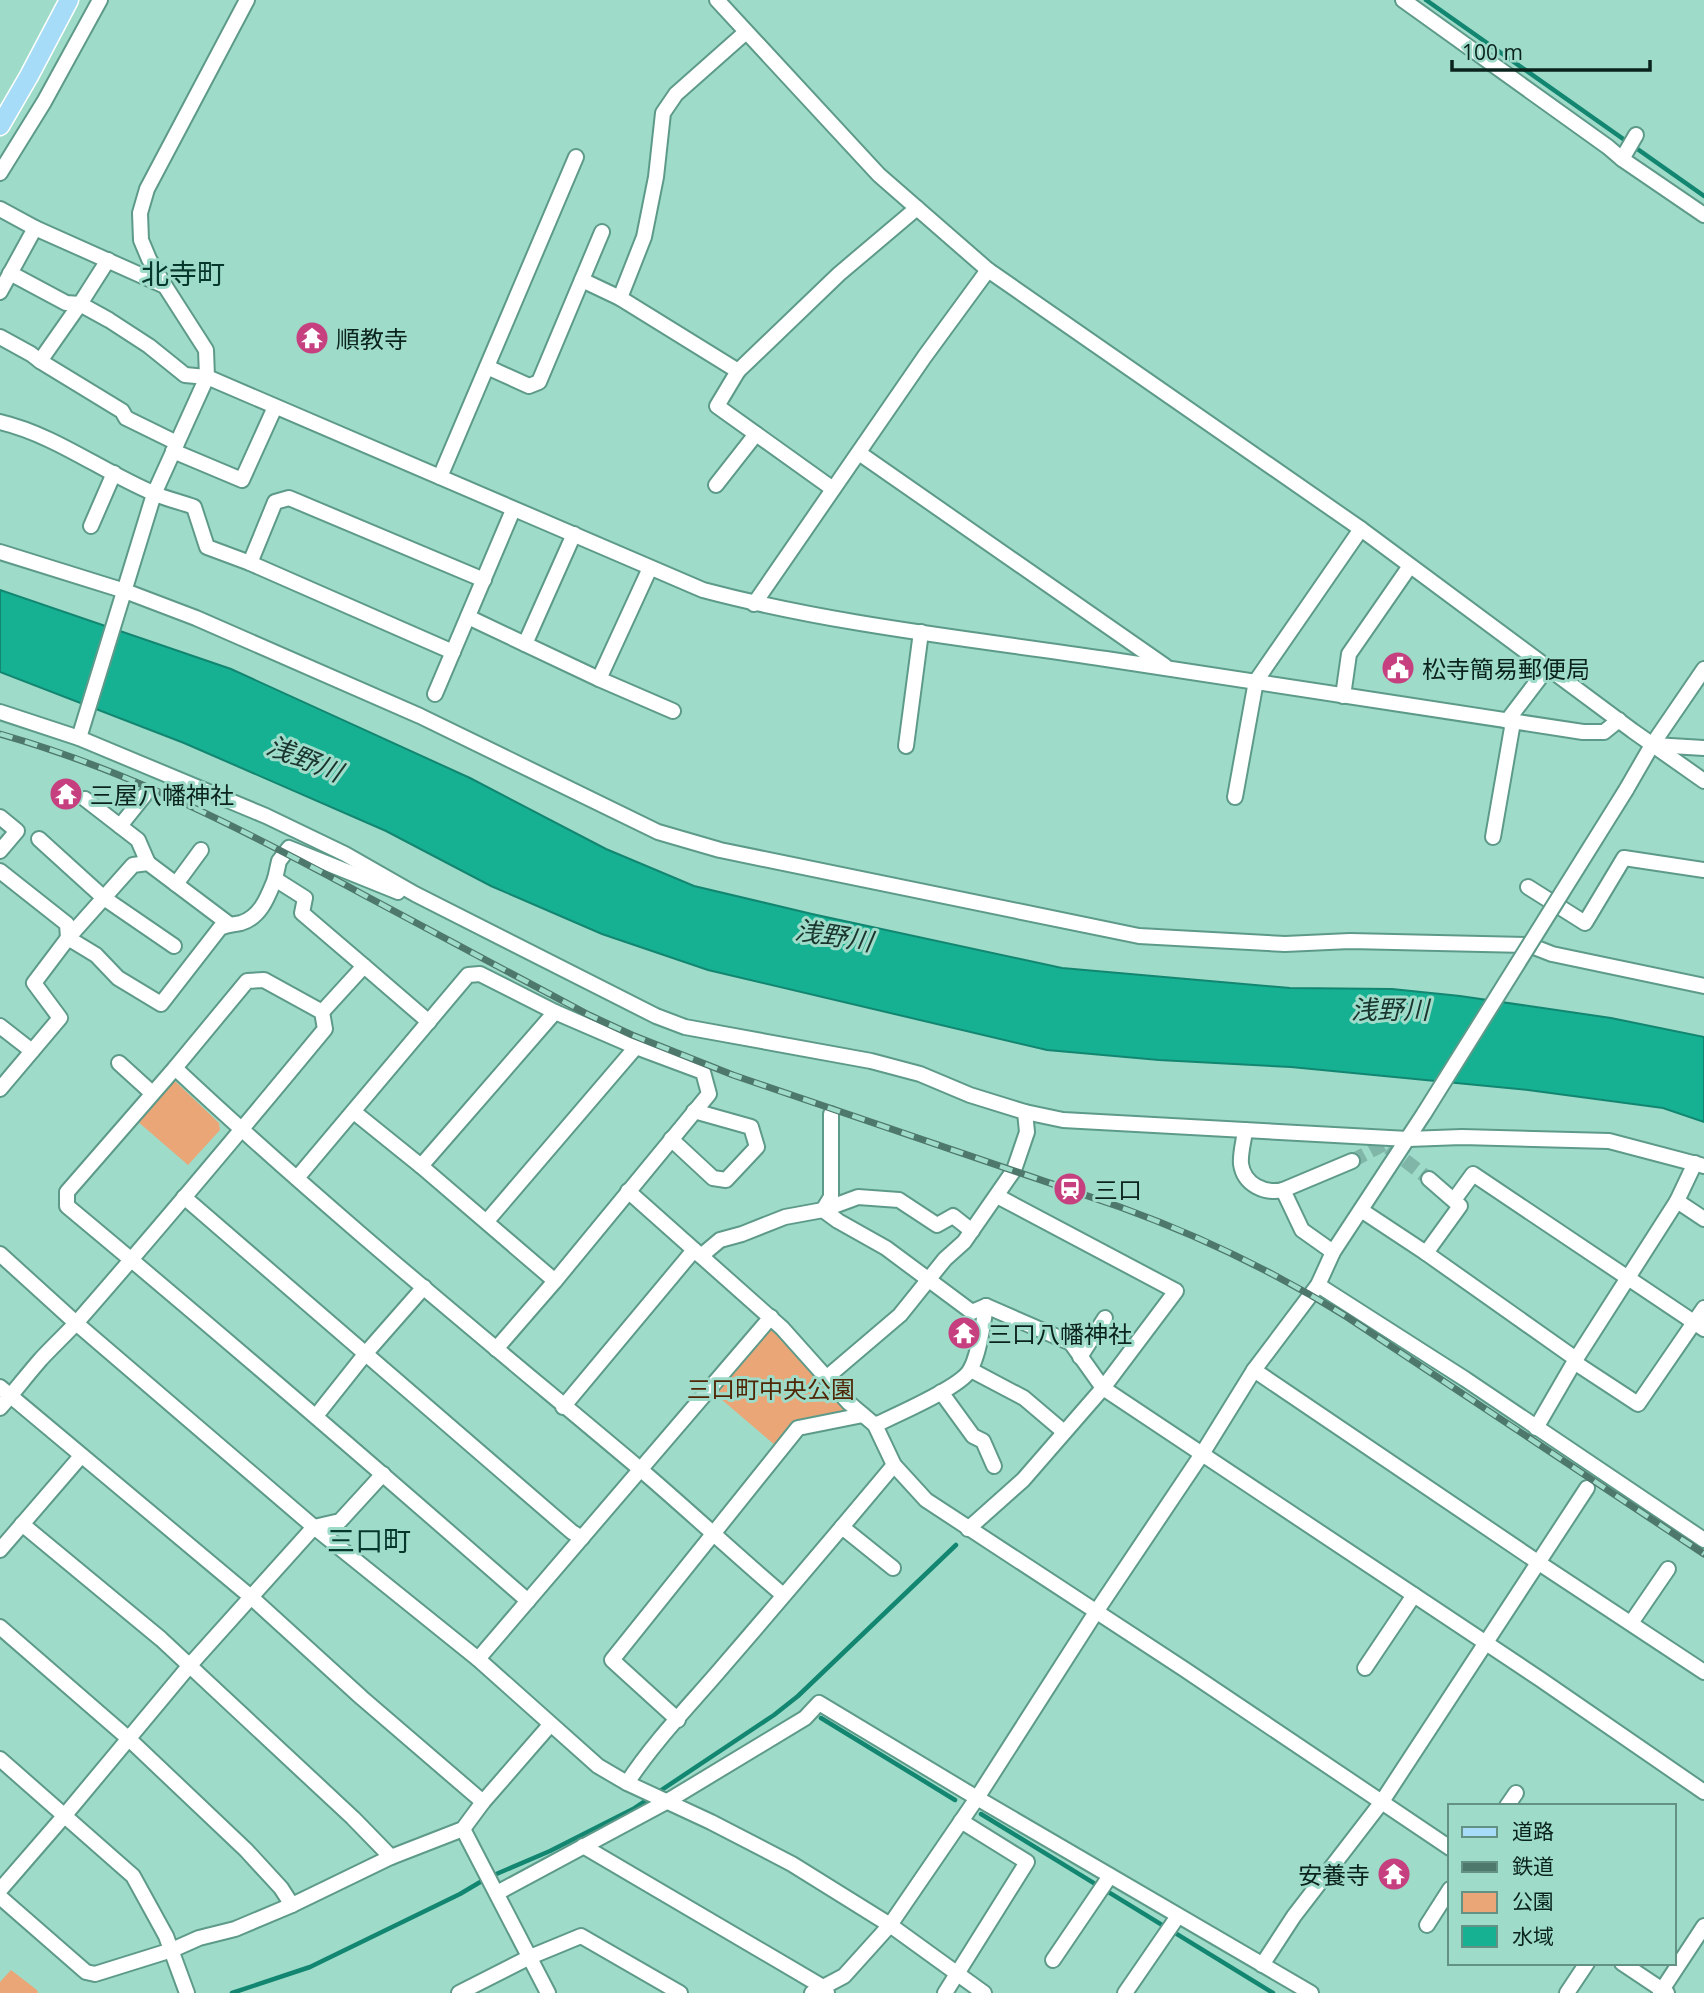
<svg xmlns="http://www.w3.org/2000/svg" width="1704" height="1993" font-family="'Open Sans','Noto Sans JP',sans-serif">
<rect width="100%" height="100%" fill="#9edbc9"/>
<g fill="#eba677">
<path d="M168,1082H176L219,1123L220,1130L188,1165L136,1120Z"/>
<path d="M769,1327L781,1336L817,1379L847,1405L843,1415L776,1446L714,1393Z"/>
<path d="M11,1970L37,1990L38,1993H0V1982Z"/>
</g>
<path fill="#16b193" stroke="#128670" stroke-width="2" d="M0,590L231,669L470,778L606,849L694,886L812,914L1062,968L1290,988L1392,989L1460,996L1611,1018L1704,1037V1122L1663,1108L1528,1090L1291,1067L1159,1060L1047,1050L708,970L602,934L491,886L386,831L184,743L0,672Z"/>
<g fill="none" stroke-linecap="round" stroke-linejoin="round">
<g stroke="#128670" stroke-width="4.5">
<path d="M1426,0L1704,196"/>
<path d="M821,1718L955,1800"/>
<path d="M981,1814L1273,1993"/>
<path d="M232,1993L310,1967L460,1894L487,1878L550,1851L633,1809L774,1715L798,1696L956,1545"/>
</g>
<path stroke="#80b6a7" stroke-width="14" stroke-dasharray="14 7" stroke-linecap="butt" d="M1352,1161L1384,1144L1429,1179"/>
<defs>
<g id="minor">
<path d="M717,0L879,175L988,270L1361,529L1633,731L1704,781"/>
<path d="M1403,0L1608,147L1622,159L1704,215"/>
<path d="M746,32L676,94L663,113L656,177L644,237L620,298L738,371L839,274L917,208"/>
<path d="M1622,159L1636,135"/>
<path d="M0,173L44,102L100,0"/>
<path d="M0,209L35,228L165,286"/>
<path d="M10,273L66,303L80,304L109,320L149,346L185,375L207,377L703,590C835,625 972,639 1106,659C1265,682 1424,709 1583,732H1604L1619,720"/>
<path d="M582,280L620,298"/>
<path d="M0,292L35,228"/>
<path d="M0,337L31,354L40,361L122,411L126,418L177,443"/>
<path d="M40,361L80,304L108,260"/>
<path d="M487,367L529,386L539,382L602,232"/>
<path d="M738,371L717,406L833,489"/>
<path d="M0,422C55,435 101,471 153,493C166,499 181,502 194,507L207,547L250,563L453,652"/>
<path d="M173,451L242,480L275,407"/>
<path d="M859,453L1165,666"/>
<path d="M440,477L576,157"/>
<path d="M716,485L756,434"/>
<path d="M91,526L114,473"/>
<path d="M0,552L125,591L196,618L420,716L658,832L720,850L1139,936L1285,944L1350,941L1529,945L1552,954L1704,986"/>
<path d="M250,563L275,502L289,498L484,580"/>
<path d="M754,604L925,356L988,270"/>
<path d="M468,617L599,679L673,711"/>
<path d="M525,644L574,534"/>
<path d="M599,679L650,568"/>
<path d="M435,694L513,510"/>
<path d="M1343,696L1349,654L1410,566"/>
<path d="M0,712L79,738L266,816L345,854L415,894L656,1016L685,1027L871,1061L920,1074L970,1095L1025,1112L1063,1120L1408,1139L1462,1137L1609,1141L1704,1166"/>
<path d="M1507,721L1548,667"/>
<path d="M79,738L154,494L207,377L206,350L165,286L149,259L141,240L140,213L147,189L247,0"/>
<path d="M1654,745L1704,748"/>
<path d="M906,746L921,632"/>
<path d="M1626,790L1652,745L1704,669"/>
<path d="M1235,797L1256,681L1361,529"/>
<path d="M85,799L138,840L148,863"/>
<path d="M0,817L17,831L0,851"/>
<path d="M120,826L144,796"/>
<path d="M1493,837L1513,722"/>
<path d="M39,839L104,898L174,946"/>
<path d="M0,871L67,924L68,938"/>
<path d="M275,879L279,861L289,848L398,892"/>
<path d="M176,884L201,850"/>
<path d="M1528,887L1585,923L1624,858L1704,870"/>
<path d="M68,938L96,955L118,978L161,1004L220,928C228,924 233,925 241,923C261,917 268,896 275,879L305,898L302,913L364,966"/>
<path d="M322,1012L364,966L429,1022"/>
<path d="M0,1026L32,1051"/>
<path d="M119,1063L152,1093"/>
<path d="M175,1068C324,1208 483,1337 640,1469C688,1510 735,1554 783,1595"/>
<path d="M0,1089L60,1018L34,983L68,938L133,865L148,863L229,924"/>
<path d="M354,1112L421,1166L555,1281"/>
<path d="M1245,1130C1244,1141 1240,1153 1241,1164C1244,1185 1265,1194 1283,1190L1352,1161"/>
<path d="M671,1139L713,1178L726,1180L757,1147L751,1127L694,1111"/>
<path d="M421,1166L555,1012"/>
<path d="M297,1178L468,975L480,974L555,1012L636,1047L703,1072L709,1094L555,1281L496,1349"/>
<path d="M1283,1190L1302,1230L1333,1252"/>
<path d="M628,1191L782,1328L849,1403L875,1425L894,1465L926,1500L1184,1669L1450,1848"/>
<path d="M184,1197L572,1532L582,1538"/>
<path d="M1454,1200L1473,1174L1704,1329"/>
<path d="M1677,1201L1704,1219"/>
<path d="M823,1210L858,1197L899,1200L937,1225L953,1216L972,1231"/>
<path d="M823,1210L831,1197V1114"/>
<path d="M1361,1210L1426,1253L1576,1359L1677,1201L1695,1163"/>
<path d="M487,1221L636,1047"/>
<path d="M1426,1253L1460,1206L1429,1179"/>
<path d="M0,1254L76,1323L314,1527L478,1659L598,1766L627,1783L711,1822L792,1864L890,1925L984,1993"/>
<path d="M701,1256L720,1240L742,1234L785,1217L823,1210L838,1221L886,1248L972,1312L986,1306L1071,1343L1103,1388L1540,1679L1704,1792"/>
<path d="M1318,1285L1465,1379L1704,1540"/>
<path d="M1080,1357L1105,1318"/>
<path d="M1574,1362L1638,1404L1704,1308"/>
<path d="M971,1370L1024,1398L1064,1432"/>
<path d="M1254,1370L1539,1563L1704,1672"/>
<path d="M826,1378L900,1315L945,1259L964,1242L1014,1170L1027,1132L1025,1112"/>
<path d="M0,1387L251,1597L362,1698L483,1802"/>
<path d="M941,1392L973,1436L983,1441L994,1466"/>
<path d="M563,1407L694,1250"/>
<path d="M0,1408C14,1392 27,1375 41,1359C53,1346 66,1334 78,1321C162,1225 244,1127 325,1029L322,1012L264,980L247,981L175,1068L67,1192V1206C223,1336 376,1468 528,1601"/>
<path d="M316,1416L366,1353L424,1287"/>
<path d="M875,1425C896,1415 961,1387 970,1370C979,1355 983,1324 986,1306"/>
<path d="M1536,1428L1576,1359"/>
<path d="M22,1524L161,1639L353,1818L391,1857"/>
<path d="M842,1527L893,1568"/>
<path d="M968,1529L1023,1480L1103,1388L1176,1291L997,1196"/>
<path d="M0,1550L81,1456"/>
<path d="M1631,1623L1668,1569"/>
<path d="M0,1627L129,1739L246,1850L281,1888L292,1905"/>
<path d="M478,1659L771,1317"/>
<path d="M1365,1668L1414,1595"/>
<path d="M678,1720L612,1660L798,1428L863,1415"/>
<path d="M0,1759L133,1876L166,1936L187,1993"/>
<path d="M627,1783C655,1740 692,1703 725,1664C782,1598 838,1532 894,1465"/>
<path d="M1507,1806L1516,1793"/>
<path d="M463,1829L548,1993"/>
<path d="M583,1846L823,1987L827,1993"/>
<path d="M0,1890L65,1815L190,1665L314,1527L340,1521L383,1474"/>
<path d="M497,1893L666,1802L805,1718L819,1703L977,1798L1311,1993"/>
<path d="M0,1897L86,1972L95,1974L172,1950L199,1938L235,1929L292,1905L391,1857L463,1829L483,1802L550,1725"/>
<path d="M1427,1925L1450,1889"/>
<path d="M1053,1960L1110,1876"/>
<path d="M1622,1963L1667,1993"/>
<path d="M1262,1965L1294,1916L1381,1803L1587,1488"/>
<path d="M459,1993L530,1957L581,1936L680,1993"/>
<path d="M812,1993L844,1976L890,1925L977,1798L1096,1612L1202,1454L1254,1370L1318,1285L1333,1252L1425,1112"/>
<path d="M945,1993L1027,1862L961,1821"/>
<path d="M1125,1993L1178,1916"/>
<path d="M1567,1993L1587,1963"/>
<path d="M1660,1993L1704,1926"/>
</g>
<path id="major" d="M0,126L29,76L69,0"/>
</defs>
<use href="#minor" stroke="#5e9a89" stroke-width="18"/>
<use href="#major" stroke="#fff" stroke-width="21"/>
<use href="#minor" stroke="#fff" stroke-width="14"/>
<use href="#major" stroke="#a7dcf8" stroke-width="18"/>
<defs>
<path id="rail" d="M0,734C128,770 248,832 364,895C439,935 514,975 589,1015L632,1035L733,1075L1120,1207C1200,1236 1275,1272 1347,1317L1704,1554"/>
</defs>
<use href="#rail" stroke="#4e786c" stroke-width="7"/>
<use href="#rail" stroke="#9edbc9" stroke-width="4.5" stroke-dasharray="13" stroke-linecap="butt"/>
<defs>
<path id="minor-bridge" d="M1425,1112L1626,790"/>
</defs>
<use href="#minor-bridge" stroke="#5e9a89" stroke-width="18" stroke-linecap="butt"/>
<use href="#minor-bridge" stroke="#fff" stroke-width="14"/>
</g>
<defs>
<symbol id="temple-disc" viewBox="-11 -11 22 22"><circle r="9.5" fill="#c64080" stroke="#9edbc9"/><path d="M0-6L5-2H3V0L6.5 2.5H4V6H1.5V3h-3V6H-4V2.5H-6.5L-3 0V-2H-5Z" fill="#fff"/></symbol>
<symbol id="civic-disc" viewBox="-11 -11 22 22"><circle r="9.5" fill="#c64080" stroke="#9edbc9"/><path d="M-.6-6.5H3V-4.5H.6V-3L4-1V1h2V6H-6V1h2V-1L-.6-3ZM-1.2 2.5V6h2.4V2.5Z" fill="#fff"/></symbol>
<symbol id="station-disc" viewBox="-11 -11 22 22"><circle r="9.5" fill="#c64080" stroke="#9edbc9"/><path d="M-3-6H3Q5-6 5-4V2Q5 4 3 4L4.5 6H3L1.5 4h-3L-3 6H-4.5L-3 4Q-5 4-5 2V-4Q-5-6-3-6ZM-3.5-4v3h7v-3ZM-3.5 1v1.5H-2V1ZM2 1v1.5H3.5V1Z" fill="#fff"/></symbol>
</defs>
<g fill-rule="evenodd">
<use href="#temple-disc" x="293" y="319" width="38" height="38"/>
<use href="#civic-disc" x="1379" y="649" width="38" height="38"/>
<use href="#temple-disc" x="47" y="775" width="38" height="38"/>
<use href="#station-disc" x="1051" y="1170" width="38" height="38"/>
<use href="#temple-disc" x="945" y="1314" width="38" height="38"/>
<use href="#temple-disc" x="1375" y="1855" width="38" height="38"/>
</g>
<g text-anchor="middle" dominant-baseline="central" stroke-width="6" stroke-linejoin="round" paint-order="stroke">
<g font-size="24" fill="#0a231d" stroke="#9edbc9" text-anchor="start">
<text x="336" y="338">順教寺</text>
<text x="1422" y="668">松寺簡易郵便局</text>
<text x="90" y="794">三屋八幡神社</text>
<text x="1094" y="1189">三口</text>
<text x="988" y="1333">三口八幡神社</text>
<text x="1370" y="1874" text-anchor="end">安養寺</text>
</g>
<g font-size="24" fill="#502706" stroke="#9edbc9">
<text x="771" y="1388">三口町中央公園</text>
</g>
<g font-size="26" font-style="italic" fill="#19352d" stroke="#9edbc9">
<text transform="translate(305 758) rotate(22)">浅野川</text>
<text transform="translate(834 935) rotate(9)">浅野川</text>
<text x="1390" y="1009">浅野川</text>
</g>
<g font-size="28" fill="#05372d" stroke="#9edbc9">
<text x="183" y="273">北寺町</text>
<text x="369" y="1540">三口町</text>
</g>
</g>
<rect x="1448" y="1804" width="228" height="161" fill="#9edbc9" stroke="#639184" stroke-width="2"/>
<rect x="1462" y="1827" width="35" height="10" fill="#a7dcf8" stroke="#639184" stroke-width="2"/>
<text x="1512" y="1839" font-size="21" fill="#0a231d">道路</text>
<rect x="1462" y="1862" width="35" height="10" fill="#4e786c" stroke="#639184" stroke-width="2"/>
<text x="1512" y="1874" font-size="21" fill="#0a231d">鉄道</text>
<rect x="1462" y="1892" width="35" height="21" fill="#eba677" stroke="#639184" stroke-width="2"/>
<text x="1512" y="1909" font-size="21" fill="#0a231d">公園</text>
<rect x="1462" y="1926" width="35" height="21" fill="#16b193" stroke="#639184" stroke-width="2"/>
<text x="1512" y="1944" font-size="21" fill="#0a231d">水域</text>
<path d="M1452 60v10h198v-10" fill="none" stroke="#0a231d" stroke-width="3.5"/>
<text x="1462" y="60" font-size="21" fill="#0a231d" stroke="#9edbc9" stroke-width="5" paint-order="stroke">100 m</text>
</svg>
